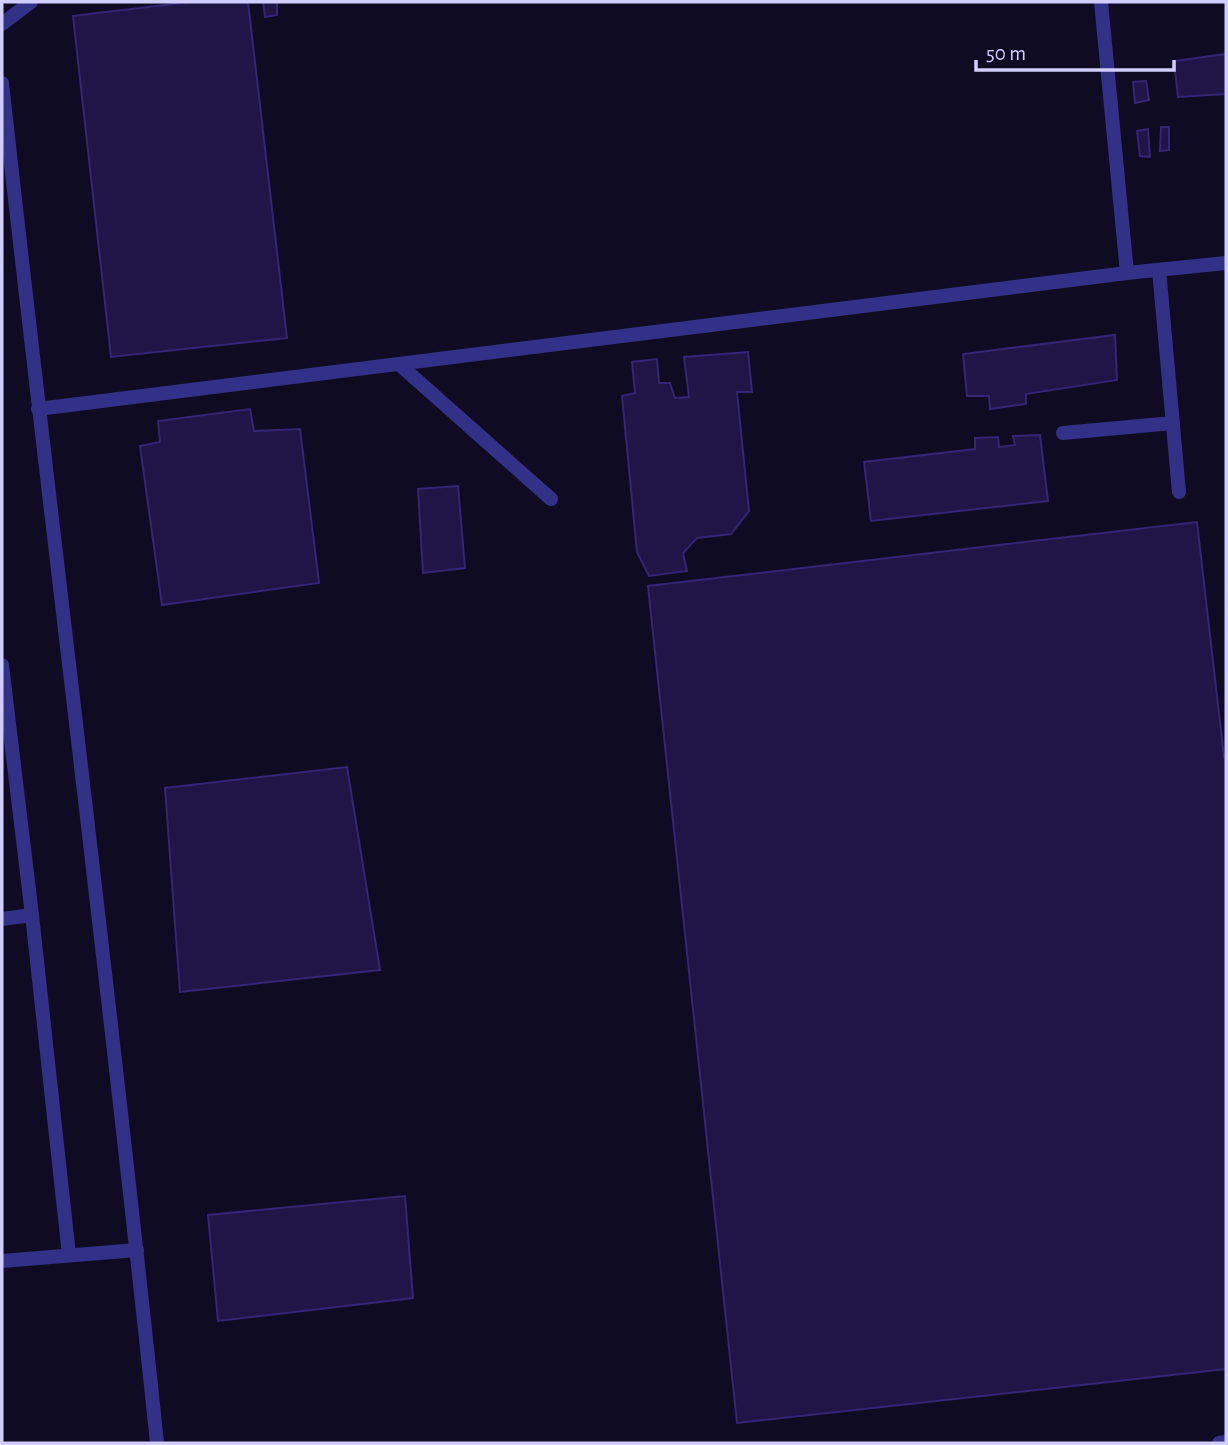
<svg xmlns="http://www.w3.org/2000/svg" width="1228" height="1445" font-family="'Alegreya Sans',sans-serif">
<rect width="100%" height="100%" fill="#0f0b23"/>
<g fill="#1f1546" stroke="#342575" stroke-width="2">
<path d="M190,2H248L287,338L111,357L73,16Z"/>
<path d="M263,2H277V15L265,17Z"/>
<path d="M1226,54V94L1178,97L1174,61Z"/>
<path d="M1146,81L1149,100L1135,103L1133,82Z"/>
<path d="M1161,127H1169V150L1160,151Z"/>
<path d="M1148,129L1150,157L1140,156L1137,131Z"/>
<path d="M1115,335L1117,380L1026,394V404L990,409L989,396H967L963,354Z"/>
<path d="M748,352L752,392H737L749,511L731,534L697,538L683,553L687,571L649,576L637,552L622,396L635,393L632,362L657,359L659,383H670L675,398L689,397L684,357Z"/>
<path d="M250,409L254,431L300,429L319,583L162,605L140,446L160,442L158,421Z"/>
<path d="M1040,435L1048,501L871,521L864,462L975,449V438L998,437L999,447L1015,445L1013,436Z"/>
<path d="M458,486L465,568L423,573L418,489Z"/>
<path d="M1197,522L1224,757L1226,756V1369L737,1423L648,586Z"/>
<path d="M347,767L380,970L180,992L165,788Z"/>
<path d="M405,1196L413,1298L218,1321L208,1215Z"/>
</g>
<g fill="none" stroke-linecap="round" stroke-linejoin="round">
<g stroke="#333187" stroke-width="14">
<path d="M1101,2L1127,273"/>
<path d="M2,24L31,2"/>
<path d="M2,83C52,536 110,989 157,1443"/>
<path d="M1159,270L1179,492"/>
<path d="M400,365L551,499"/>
<path d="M38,409L1127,273L1226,263"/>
<path d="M1063,433L1173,423"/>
<path d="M2,665L32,915L69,1255"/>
<path d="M2,919L32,915"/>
<path d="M2,1261L137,1250"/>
<path d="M1219,1443L1226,1442"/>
</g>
</g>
<rect width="1228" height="1445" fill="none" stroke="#d2cdff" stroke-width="7"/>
<path d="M976 60v10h198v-10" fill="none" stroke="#d2cdff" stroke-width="3.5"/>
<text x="986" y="60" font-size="21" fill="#d2cdff" stroke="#0f0b23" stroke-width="5" paint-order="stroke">50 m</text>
</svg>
